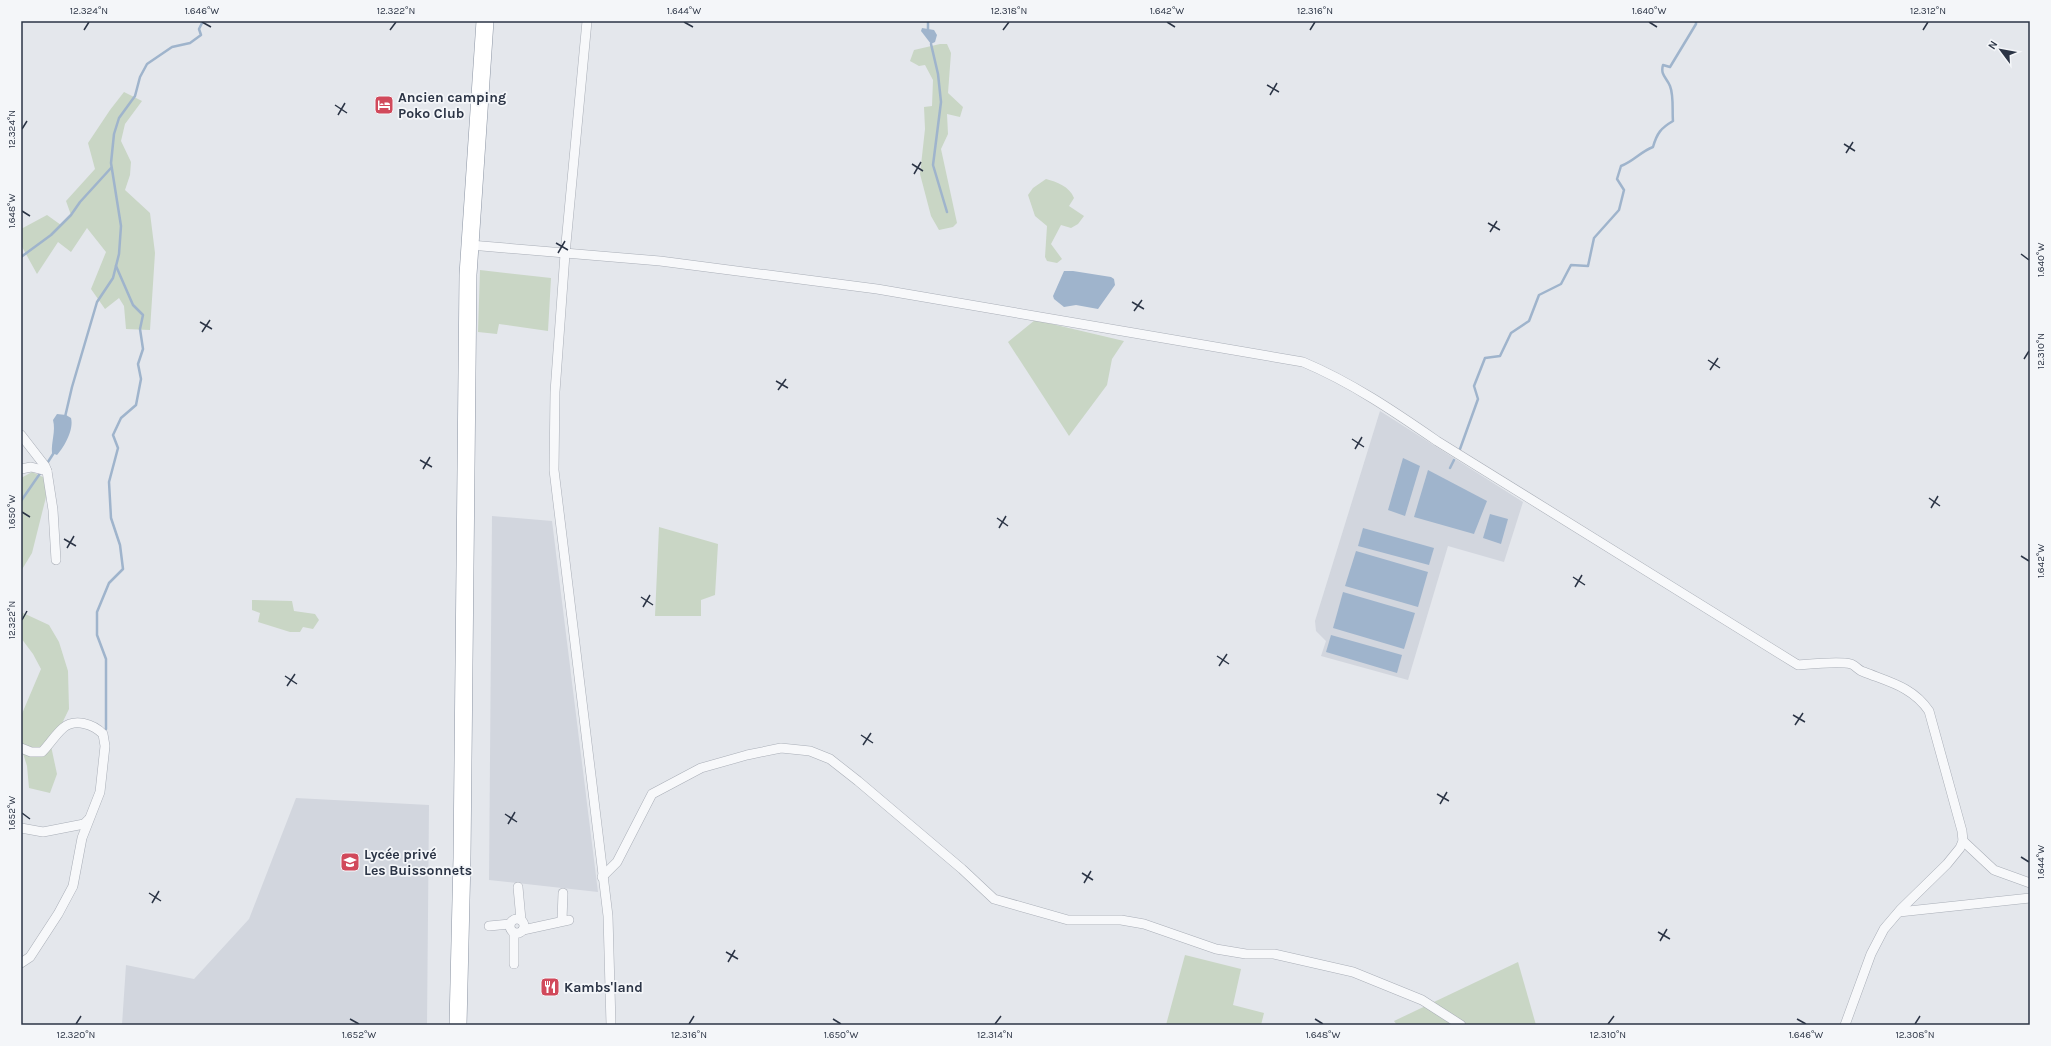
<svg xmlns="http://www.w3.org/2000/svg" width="2051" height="1046" font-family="Karla,sans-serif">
<rect width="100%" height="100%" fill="#e4e7ec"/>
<g fill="#d2d6de">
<path d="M1380,411L1523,502L1504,562L1448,546L1408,680L1321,656L1326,641L1316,631L1315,621Z"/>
<path d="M492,516L552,521L598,892L489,880Z"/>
<path d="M296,798L429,805L427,1025H122L126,965L194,979L249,919Z"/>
</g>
<g fill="#c9d6c5">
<path d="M940,44H947L951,53L948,93L963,107L960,117L947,114L948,134L941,149L957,223L953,227L939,230L931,216L920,174L925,129L924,107L932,106L933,80L925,65L919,66L910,61L914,50Z"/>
<path d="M124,92L142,101L125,124L121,141L131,162L130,175L125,190L150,213L155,253L150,330L126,329L124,306L119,298L105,309L91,289L106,252L87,228L71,252L58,242L37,274L21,245V229L47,215L61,225L71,215L66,201L95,169L88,143L110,110Z"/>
<path d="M1046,179C1057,182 1069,186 1074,198L1069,206L1084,216L1078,224L1071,228L1061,225L1051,244L1062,259L1057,263L1047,261L1045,257L1047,226L1035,216L1028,195L1033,188Z"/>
<path d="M480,270L551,278L548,331L499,324L497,334L478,332Z"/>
<path d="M1035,320L1124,341L1112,359L1107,385L1069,436L1008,342Z"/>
<path d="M32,472L45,478L46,497L32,553L21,571V478Z"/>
<path d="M659,527L718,544L715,595L701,600V616H655Z"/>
<path d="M252,600L292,601L294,611L315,614L319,620L313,629L303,627L300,632H290L258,622L260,613L252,610Z"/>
<path d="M21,612L49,625L59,642L68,671L69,709L51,746L57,774L50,793L29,788L27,766L21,747V716L41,669L33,654L21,638Z"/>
<path d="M1185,955L1241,969L1233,1005L1264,1013L1261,1025H1166Z"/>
<path d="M1518,962L1536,1025H1397L1394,1021Z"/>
</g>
<g fill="#9fb4cc">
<path d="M922,28L934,30L937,35L935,42L931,44L921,31Z"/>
<path d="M1064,271H1073L1111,277L1114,279L1115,285L1098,309L1076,305L1064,307L1054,299L1053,296Z"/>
<path d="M57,414L66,415L71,418C74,429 65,446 57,455L52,453C51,442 56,431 53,420Z"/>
<path d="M1403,458L1420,466L1405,516L1388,510Z"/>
<path d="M1428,470L1487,501L1474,534L1414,517Z"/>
<path d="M1490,514L1508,519L1501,544L1483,538Z"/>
<path d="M1363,528L1434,548L1429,565L1358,546Z"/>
<path d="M1356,551L1428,572L1418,607L1345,586Z"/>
<path d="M1343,592L1415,613L1404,649L1333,628Z"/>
<path d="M1331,635L1402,655L1397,673L1326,652Z"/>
</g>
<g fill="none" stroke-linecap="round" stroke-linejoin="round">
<g stroke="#9fb4cc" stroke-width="2.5">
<path d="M928,21V29"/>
<path d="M931,44L938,74L941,102L933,165L947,212"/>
<path d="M21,257L51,235L71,215L80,202L111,168"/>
<path d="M65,417L72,387L97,302L113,278L119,254L121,226L111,163L114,134L119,118L135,96L140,77L147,64L172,47L190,43L201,35L199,29L203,21"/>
<path d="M1460,449L1478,399L1474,386L1485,358L1500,356L1511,333L1529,321L1539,295L1561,284L1571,265L1588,266L1594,238L1619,210L1624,190L1617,179L1621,166C1634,161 1640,152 1653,147C1657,133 1661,128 1673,121C1672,111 1674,96 1670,86C1667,78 1660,75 1663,65L1670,67L1696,24V21"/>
<path d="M46,465L55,451"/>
<path d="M1450,468L1454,460"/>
<path d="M21,501L41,472"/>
<path d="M106,729V659L97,635V612L109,583L123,569L120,545L111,518L109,482L118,448L113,435L121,418L136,405L141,379L138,364L143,349L140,329L143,315L133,305L116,266"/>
</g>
<defs>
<g id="street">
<path d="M587,21L565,254L555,392L554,470L608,916L611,1025"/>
<path d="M470,245L660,261L877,289L1303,362C1351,382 1395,412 1437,441L1798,665C1811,664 1839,661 1851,664C1855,665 1859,671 1864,672C1889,682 1913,687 1929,711L1962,831L1963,841L1960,848L1947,864L1901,909L1884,929L1871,954L1845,1025"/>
<path d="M21,435L45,466L47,471L53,510L56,560"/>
<path d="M21,469L31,467L47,471"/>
<path d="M21,748L31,752H42C49,745 55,735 63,728C75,718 93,724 103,734L105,746L100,792L82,838L73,886L58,914L30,957L21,963"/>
<path d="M21,828L43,832L84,824L88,820"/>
<path d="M1963,841L1994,870L2030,883"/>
<path d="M602,877L617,862L652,794L701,768L747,755L781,748L810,751L830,759L858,781L962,869L994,899L1068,920H1121L1144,924L1216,949L1246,954H1274L1353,972L1422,1000L1461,1025"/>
<path d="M518,887L521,920"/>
<path d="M1899,912L2030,898"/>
<circle cx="517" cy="926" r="7"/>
<path d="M562,920L563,893"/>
<path d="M489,926L510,924"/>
<path d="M523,930L569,920"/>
<path d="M514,964V934"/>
</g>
<path id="highway" d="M458,1025L462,858L468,275L485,21"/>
</defs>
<use href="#street" stroke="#a9aeb7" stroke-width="10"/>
<use href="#highway" stroke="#8b94a3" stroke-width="18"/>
<use href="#street" stroke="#f7f8fa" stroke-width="9"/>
<use href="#highway" stroke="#fff" stroke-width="17"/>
</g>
<path fill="none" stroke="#2b3445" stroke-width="1.5" d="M202,22L211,27M684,22L693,27M1167,22L1175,27M1649,22L1657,27M84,30L89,22M390,30L396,22M1003,30L1009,22M1310,30L1315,22M1923,30L1928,22M1267,85L1279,92M1270,95L1277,83M335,105L347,113M338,115L345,103M22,129L27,121M1844,144L1855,151M1846,153L1853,142M912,164L923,171M914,174L921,162M22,211L30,216M1488,223L1500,230M1490,232L1497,221M556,243L568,250M558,253L565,241M2021,254L2029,260M1132,302L1144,309M1134,311L1142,300M200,322L212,329M202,332L210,320M2024,359L2029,351M1708,360L1720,368M1710,370L1718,358M776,381L788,388M778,390L786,379M1352,439L1364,447M1355,449L1362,437M420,460L432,467M423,469L430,457M1929,498L1940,506M1931,508L1938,496M22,512L30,517M997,518L1008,526M999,528L1006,516M64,539L76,546M67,548L74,536M2021,556L2029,561M1573,577L1585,585M1575,587L1582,575M641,597L653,605M643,607L650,595M22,620L27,611M1217,656L1229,664M1219,666L1227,654M285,676L297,684M287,686L295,674M1793,715L1805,722M1795,725L1803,713M861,735L873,743M863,745L871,733M1437,794L1449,801M1440,804L1447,792M22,813L30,819M505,814L517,822M508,824L515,812M2021,857L2029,862M1082,873L1093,880M1084,883L1091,871M149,893L161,901M152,903L159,891M1658,932L1670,939M1660,941L1667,929M726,952L738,959M728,962L735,950M350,1019L359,1024M833,1019L841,1024M1315,1019L1323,1024M1797,1019L1806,1024M76,1024L81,1016M689,1024L694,1016M995,1024L1001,1016M1608,1024L1614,1016M1915,1024L1920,1016"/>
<defs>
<symbol id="hotel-square" viewBox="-11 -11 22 22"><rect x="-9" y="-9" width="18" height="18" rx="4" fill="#d1495b" stroke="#f4f6f9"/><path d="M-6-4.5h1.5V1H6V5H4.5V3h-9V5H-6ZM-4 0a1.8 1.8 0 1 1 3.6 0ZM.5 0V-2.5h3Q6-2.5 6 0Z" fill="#fff"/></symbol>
<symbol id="school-square" viewBox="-11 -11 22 22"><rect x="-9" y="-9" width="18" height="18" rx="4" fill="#d1495b" stroke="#f4f6f9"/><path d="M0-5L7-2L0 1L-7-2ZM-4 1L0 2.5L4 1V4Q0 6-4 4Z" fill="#fff"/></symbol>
<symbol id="restaurant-square" viewBox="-11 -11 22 22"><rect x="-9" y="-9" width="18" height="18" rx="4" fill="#d1495b" stroke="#f4f6f9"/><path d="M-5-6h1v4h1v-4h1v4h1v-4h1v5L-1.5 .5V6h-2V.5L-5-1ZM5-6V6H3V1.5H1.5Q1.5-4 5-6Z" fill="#fff"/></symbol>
</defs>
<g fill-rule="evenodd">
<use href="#hotel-square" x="373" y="94" width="22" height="22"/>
<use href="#school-square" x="339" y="851" width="22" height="22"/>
<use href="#restaurant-square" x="539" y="976" width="22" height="22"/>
</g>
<g text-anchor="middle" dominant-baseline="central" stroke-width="3.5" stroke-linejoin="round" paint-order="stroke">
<g font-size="14" font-weight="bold" fill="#2b3445" stroke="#f4f6f9" text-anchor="start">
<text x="398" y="97">Ancien camping<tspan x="398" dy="16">Poko Club</tspan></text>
<text x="364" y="854">Lycée privé<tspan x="364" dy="16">Les Buissonnets</tspan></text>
<text x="564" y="987">Kambs'land</text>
</g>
</g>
<rect width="2051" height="1046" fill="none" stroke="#f4f6f9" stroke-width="44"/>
<g transform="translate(2001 50) rotate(302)" stroke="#f4f6f9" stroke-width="3" paint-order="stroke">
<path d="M0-3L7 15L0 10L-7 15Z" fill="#2b3445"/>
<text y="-6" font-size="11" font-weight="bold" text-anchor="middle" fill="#2b3445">N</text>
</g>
<rect x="22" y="22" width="2007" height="1002" fill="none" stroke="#2b3445" stroke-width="1.5"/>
<g font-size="10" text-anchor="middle" fill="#2b3445">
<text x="89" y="14">12.324°N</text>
<text x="202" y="14">1.646°W</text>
<text x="396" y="14">12.322°N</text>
<text x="684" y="14">1.644°W</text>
<text x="1009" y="14">12.318°N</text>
<text x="1167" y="14">1.642°W</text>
<text x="1315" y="14">12.316°N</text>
<text x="1649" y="14">1.640°W</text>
<text x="1928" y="14">12.312°N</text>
<text transform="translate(11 129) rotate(-90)" y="4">12.324°N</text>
<text transform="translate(11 211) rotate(-90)" y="4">1.648°W</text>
<text transform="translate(2040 260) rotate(-90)" y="4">1.640°W</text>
<text transform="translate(2040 351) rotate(-90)" y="4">12.310°N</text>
<text transform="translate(11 512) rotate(-90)" y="4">1.650°W</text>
<text transform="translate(2040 561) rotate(-90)" y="4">1.642°W</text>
<text transform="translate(11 620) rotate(-90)" y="4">12.322°N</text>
<text transform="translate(11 813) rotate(-90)" y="4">1.652°W</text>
<text transform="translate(2040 862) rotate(-90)" y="4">1.644°W</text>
<text x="76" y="1038">12.320°N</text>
<text x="359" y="1038">1.652°W</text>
<text x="689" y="1038">12.316°N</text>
<text x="841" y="1038">1.650°W</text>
<text x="995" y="1038">12.314°N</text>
<text x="1323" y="1038">1.648°W</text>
<text x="1608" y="1038">12.310°N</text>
<text x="1806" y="1038">1.646°W</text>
<text x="1915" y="1038">12.308°N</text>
</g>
</svg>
